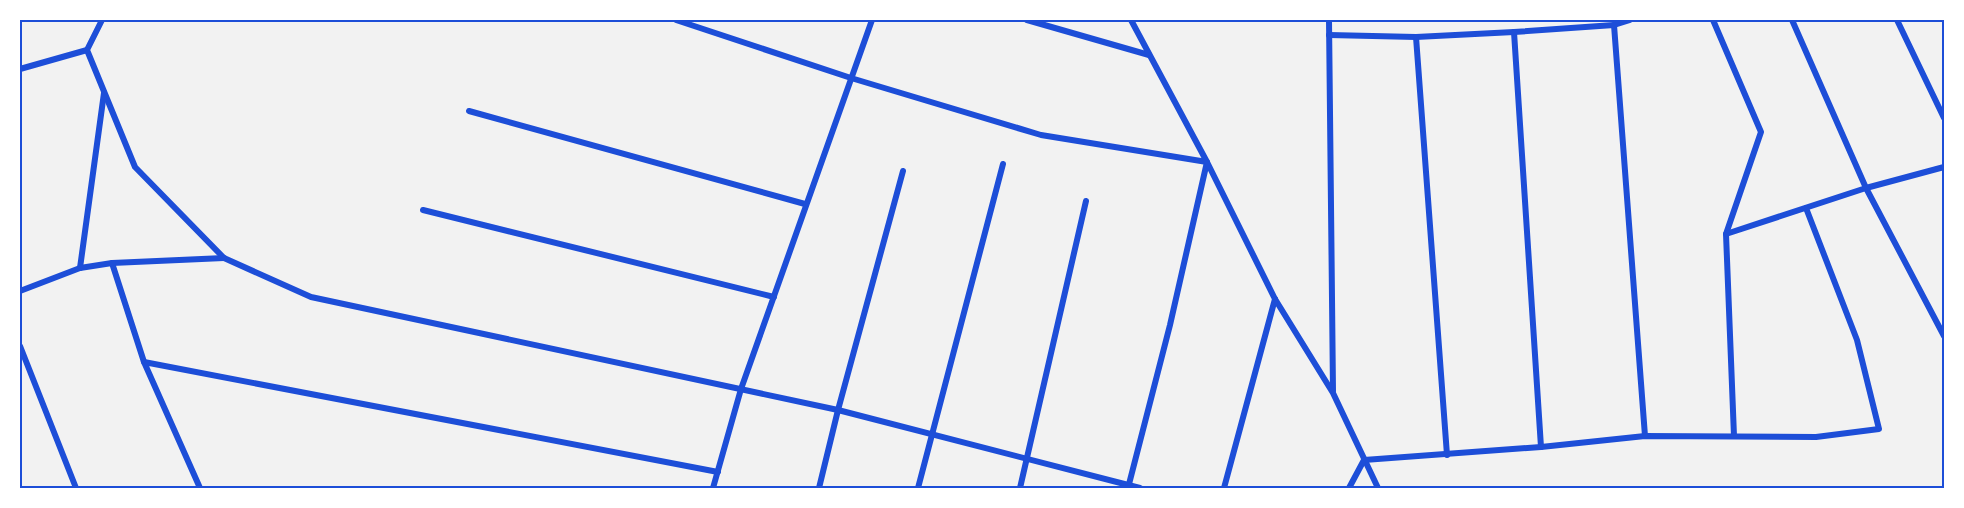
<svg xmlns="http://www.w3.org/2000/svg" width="1964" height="508" font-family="Montserrat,sans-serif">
<rect width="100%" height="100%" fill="#f2f2f2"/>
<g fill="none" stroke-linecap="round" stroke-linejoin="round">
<g stroke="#1d4ed8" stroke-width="6">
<path d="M102,20L87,50L135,167L224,258L311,297L838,410L1140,488"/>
<path d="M676,20L851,78L1041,135L1207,162L1170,325L1128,488"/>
<path d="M1027,20L1149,55"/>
<path d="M1131,20L1207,162L1275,299L1333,393L1378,488"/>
<path d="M1329,20L1333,391"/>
<path d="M1713,20L1761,132L1726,234L1734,436"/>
<path d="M1792,20L1866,188L1944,336"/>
<path d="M1897,20L1944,118"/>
<path d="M1614,25L1645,436"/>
<path d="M1514,32L1541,447"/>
<path d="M1329,35L1416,37L1514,32L1614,25L1630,20"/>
<path d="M1416,37L1447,455"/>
<path d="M20,69L87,50"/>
<path d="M469,111L805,204"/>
<path d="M423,210L774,297"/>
<path d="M1726,234L1866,188L1944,167"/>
<path d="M112,263L144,362"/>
<path d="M80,268L104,93"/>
<path d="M20,291L80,268L112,263L224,258"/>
<path d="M20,346L76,488"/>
<path d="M200,488L144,362L718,472"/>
<path d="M713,488L741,389L872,20"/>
<path d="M819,488L838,410L903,171"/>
<path d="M918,488L1003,164"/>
<path d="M1020,488L1086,201"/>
<path d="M1224,488L1275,299"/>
<path d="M1349,488L1364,460L1541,447L1645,436L1816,437L1879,429L1857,340L1806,208"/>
</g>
</g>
<rect width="1964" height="508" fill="none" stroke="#ffffff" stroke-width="42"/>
<rect x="21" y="21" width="1922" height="466" fill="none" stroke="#1d4ed8" stroke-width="2"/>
</svg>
